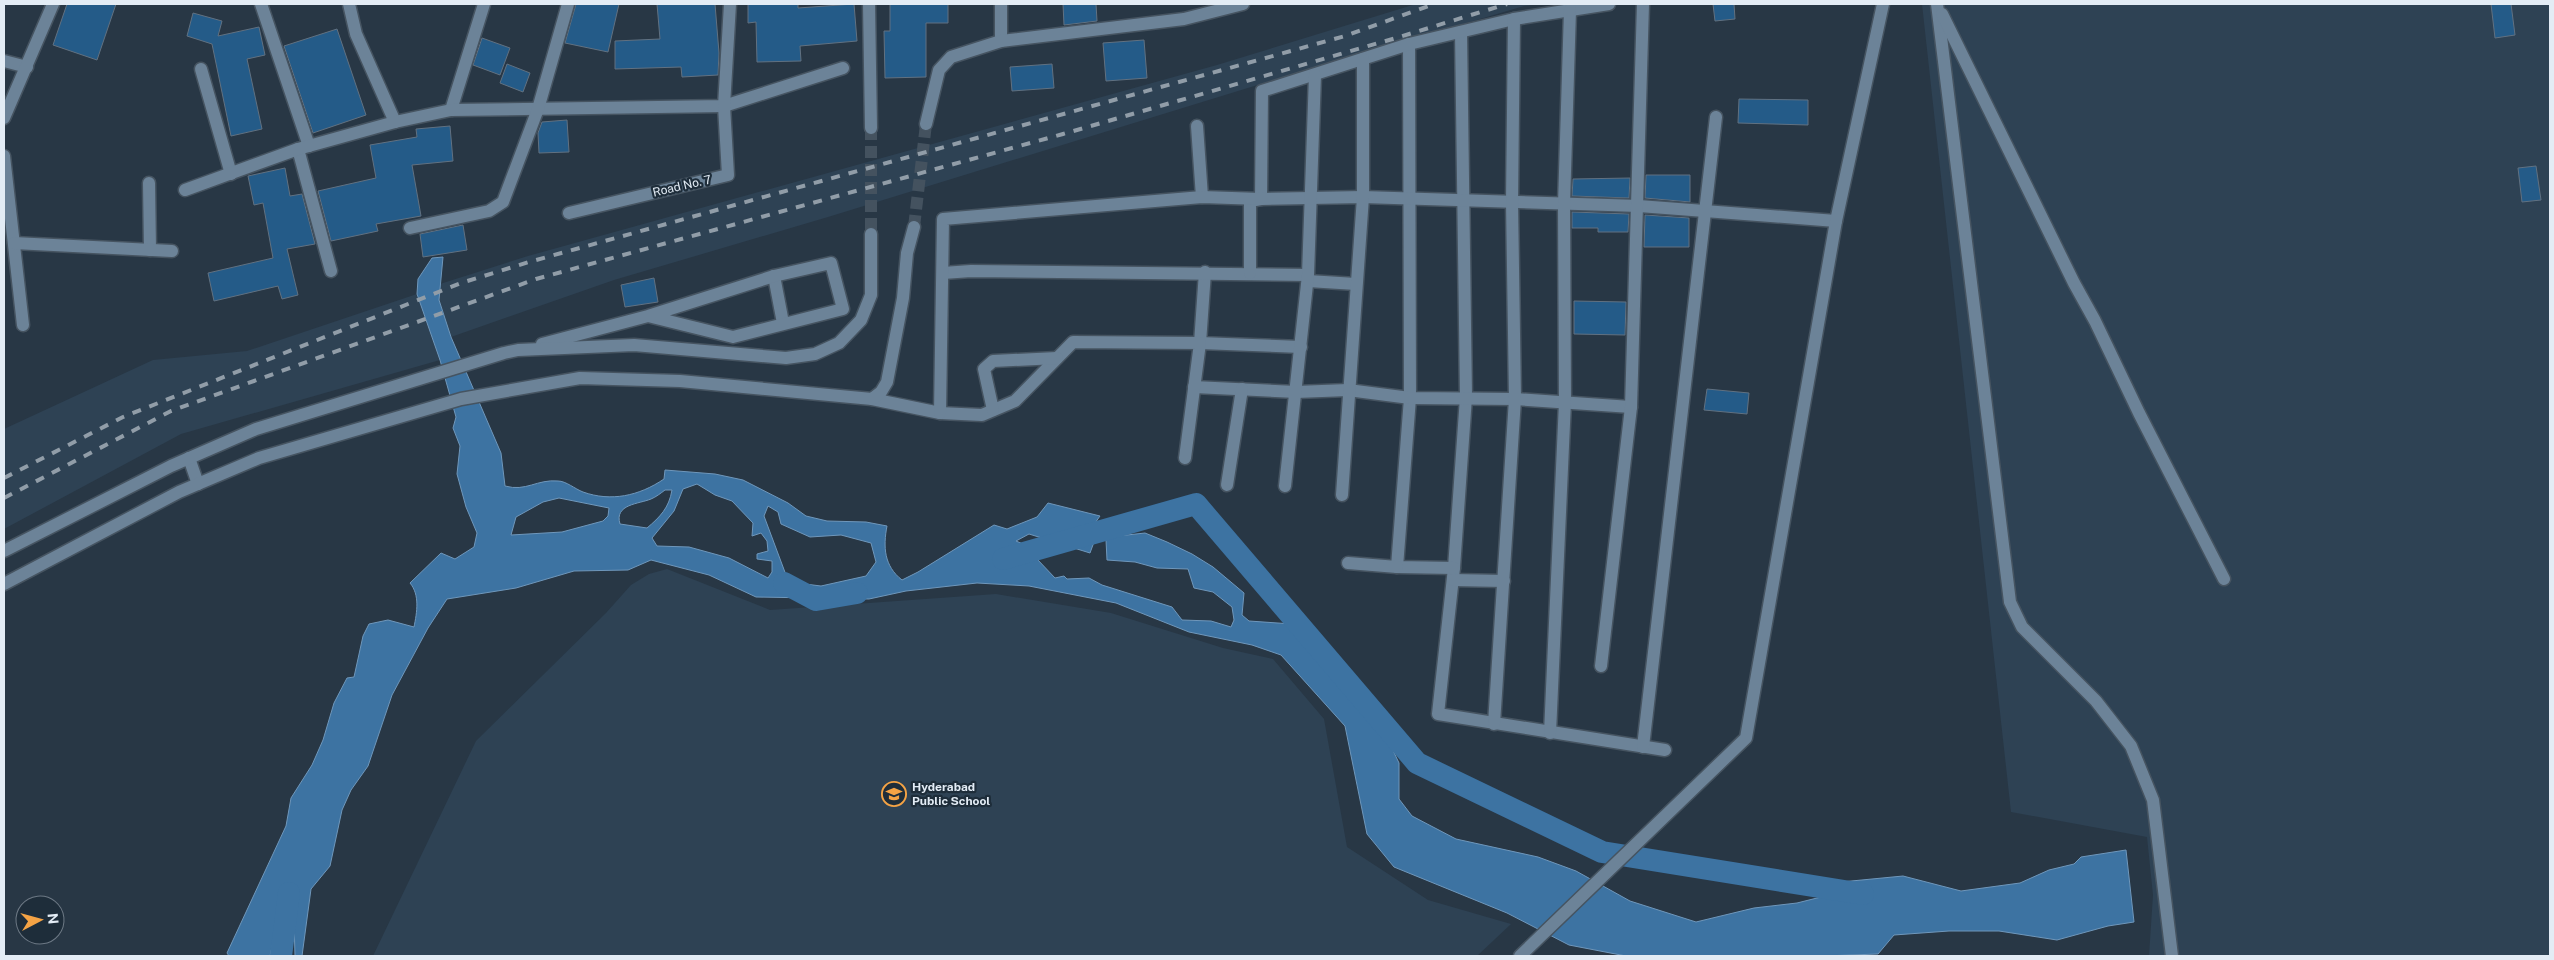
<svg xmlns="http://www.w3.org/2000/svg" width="2554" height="960" font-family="'Public Sans',sans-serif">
<rect width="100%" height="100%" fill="#283745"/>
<g fill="#2e4254">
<path d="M1416,4H1542L1524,6L1251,87L828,217L614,280L451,337L439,300L440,284L528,256L1217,65Z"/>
<path d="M1922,4H2550V956H2149L2153,895L2147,837L2011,812Z"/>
<path d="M417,294L440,360L181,434L4,529V429L153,360L247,351Z"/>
<path d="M667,569L770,610L996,594L1111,613L1223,648L1273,659L1324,719L1347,847L1428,900L1511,924L1477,956H373L476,741L606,613L631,585L649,574Z"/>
</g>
<path fill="#3d73a2" stroke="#6f97bb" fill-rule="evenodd" d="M443,257L439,300L451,337L501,453L505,486C526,492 537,479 558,481C566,481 575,489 583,492C611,502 639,496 664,479L665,470L715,474L743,480L788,503L806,516L827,521L866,522L887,526C883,547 884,566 902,580L918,572L994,525L1007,529L1037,517L1048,503L1100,516L1095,523L1102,529L1114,523L1118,536L1145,533L1167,542L1192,554L1213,567L1244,593L1242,615L1249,621L1292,624L1347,696L1388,740L1399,763V799L1412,816L1456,839L1538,857L1576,871L1630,901L1696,922L1754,908L1797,903L1829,895L1841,882L1903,876L1961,891L2020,883L2049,870L2074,864L2081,857L2126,850L2134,922L2108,926L2057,940L1999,931H1949L1894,935L1878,954L1823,956H1626L1569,945L1507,913L1394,867L1367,834L1345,726L1281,655L1252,645L1189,632L1116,603L1029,586L977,583L906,591L869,599L756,597L709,575L651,560L628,570L574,571L516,588L447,599L428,628L392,695L368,766L351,790L342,810L330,866L311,889L302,956H295L294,920L277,925L270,956H229L227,953L286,826L291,798L312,765L323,740L334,703L347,678L354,677L363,636L369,624L388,620L414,627C417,612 420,595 410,583L441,553L455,559L474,547L477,533L466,507L457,474L460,446L453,428L456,417L440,360L417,294L418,279L432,258ZM697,484L715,495L732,501L753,523L752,536L761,533L767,541L768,551L757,554V559L772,561V572L768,578L729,558L689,547L657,546L652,538L674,511L683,489ZM665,490H672C669,508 660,517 647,528L620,524C614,504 639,504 651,499C656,497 661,493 665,490ZM559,498L609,508L608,516L603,521L562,532L511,535L516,517L543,502ZM768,506L778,512L781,524L810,537L841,535L871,543L876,562L866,576L821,586L805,584L802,588L793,585L786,575L764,516ZM1029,534L1090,553L1094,542L1106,540L1107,560L1135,562L1157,568L1188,569L1194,588L1213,592L1232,607L1234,620L1231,627L1211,621L1182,620L1172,607L1102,585L1089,578L1067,579L1064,576L1055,578L1037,559L1030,547L1016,541Z"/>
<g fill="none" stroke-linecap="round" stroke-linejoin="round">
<g stroke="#3d73a2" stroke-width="22">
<path d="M1003,559L1196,504L1417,763L1602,852L1863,894"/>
<path d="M784,583L816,600L857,593"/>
<path d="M281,956L289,893"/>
</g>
</g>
<g fill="#245b88" stroke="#617181">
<path d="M67,4H116L97,60L53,45Z"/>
<path d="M576,4H619L608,52L565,43Z"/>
<path d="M657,4H715L719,53L718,75L682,77L681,67L615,69V41L660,39Z"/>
<path d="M748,4H798V8L854,4L857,41L800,46L801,61L757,62L756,22L748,23Z"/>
<path d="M890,4H948V23H926V77L885,78L884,31H890Z"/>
<path d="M1063,4H1096L1097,21L1064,25Z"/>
<path d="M1713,4H1734L1735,19L1715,21Z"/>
<path d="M2491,4H2511L2515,35L2495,38Z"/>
<path d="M193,13L222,21L218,36L259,27L265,55L247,59L262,129L231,136L212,44L187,36Z"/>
<path d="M337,29L366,115L313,133L284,46Z"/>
<path d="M482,38L510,48L500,75L473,65Z"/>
<path d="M1144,40L1147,78L1106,81L1103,43Z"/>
<path d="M507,64L530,73L523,92L500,83Z"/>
<path d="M1052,64L1054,88L1012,91L1010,67Z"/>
<path d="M1739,99L1808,100V125L1738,123Z"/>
<path d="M567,120L569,152L539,153L538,133L542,122Z"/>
<path d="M450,126L453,161L412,165L421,216L376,224L378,231L331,241L318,191L376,178L370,145L417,137L416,129Z"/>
<path d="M2536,166L2541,200L2522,202L2518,168Z"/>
<path d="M285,168L290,196L302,194L315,244L287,249L298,295L282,299L278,286L214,301L208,273L273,258L263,203L254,205L248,176Z"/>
<path d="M1646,175H1690V202L1645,198Z"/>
<path d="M1630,178L1629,198L1572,196L1573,179Z"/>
<path d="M1572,212L1629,214L1628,232H1598V228H1572Z"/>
<path d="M1645,215L1689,218V247H1644Z"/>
<path d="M463,225L467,250L423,257L420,234Z"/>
<path d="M654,278L658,302L625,307L621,285Z"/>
<path d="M1574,301L1626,302L1625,335L1574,334Z"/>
<path d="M1707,389L1749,393L1747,414L1704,410Z"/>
</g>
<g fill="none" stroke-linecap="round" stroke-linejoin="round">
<g stroke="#44525f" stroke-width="12" stroke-dasharray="12 6" stroke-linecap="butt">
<path d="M871,128V234"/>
<path d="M914,227L926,124"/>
</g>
<defs>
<g id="minor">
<path d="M261,4L309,146"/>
<path d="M349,4L356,34L395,122"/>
<path d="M869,4L871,128"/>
<path d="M1937,4L2010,602L2022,627L2096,701L2131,746L2153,800L2172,956"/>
<path d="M1942,14L2074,283L2095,321L2139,413L2224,579"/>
<path d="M1461,32L1466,397L1454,568L1438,714L1665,750"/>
<path d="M1001,41V4"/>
<path d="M1409,44L1410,398L1397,567L1454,568"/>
<path d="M4,61L27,67"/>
<path d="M201,69L231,174"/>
<path d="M451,110L484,4"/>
<path d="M4,118L53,4"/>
<path d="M926,124L939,70L951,57L1001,41L1184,19L1243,4"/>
<path d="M1197,126L1202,197"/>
<path d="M298,149L331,271"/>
<path d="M4,156L23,325"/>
<path d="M149,183L150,250"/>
<path d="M185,190L298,149L395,122L451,110L724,106L843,68"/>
<path d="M569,213L728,175L724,106L730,4"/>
<path d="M410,228L489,211L503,202L538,109L568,4"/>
<path d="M14,243L172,251"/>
<path d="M1205,272L1200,343L1301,347"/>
<path d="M943,273L971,271L1308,275"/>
<path d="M1250,273V201L1261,199L1262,91L1409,44L1514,19L1609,4"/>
<path d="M774,276L783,323"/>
<path d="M1308,281L1356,284"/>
<path d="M542,344L648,316L774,276L831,263L843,309L733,337L648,316"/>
<path d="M1194,387L1296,392L1348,390L1410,398L1515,399L1631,407"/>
<path d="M872,399L940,413L982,415L1015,401L1073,342L1200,343L1185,458"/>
<path d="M993,410L984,369L993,361L1057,358"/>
<path d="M940,413L943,219L1202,197L1261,199L1363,197L1639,206L1836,221"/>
<path d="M189,458L198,484"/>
<path d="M1227,485L1242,389"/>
<path d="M1285,486L1308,275L1315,75"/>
<path d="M1342,495L1363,197V59"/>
<path d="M4,551L171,466L256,429L504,353L518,350L634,345L786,358L815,354L839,343L861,320L871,295V234"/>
<path d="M1348,563L1397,567"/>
<path d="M1453,580L1504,581"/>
<path d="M4,584L179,492L259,458L461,399L580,378L680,381L872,399L881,392L887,382L903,298L907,253L914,227"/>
<path d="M1601,666L1631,407L1643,4"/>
<path d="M1494,724L1515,399L1512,202L1514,19"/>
<path d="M1550,733L1565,402L1564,204L1570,10"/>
<path d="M1643,747L1716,117"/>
<path d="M1520,956L1746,738L1836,221L1883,4"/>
</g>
</defs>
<use href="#minor" stroke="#465461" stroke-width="15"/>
<use href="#minor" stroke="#6c8398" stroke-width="12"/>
<g stroke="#919da8" stroke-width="4" stroke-dasharray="9 9" stroke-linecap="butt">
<path d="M4,478L123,417L461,283L529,262L1345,36L1434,4"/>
<path d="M4,498L171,411L536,279L1063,134L1396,38L1507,4"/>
</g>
</g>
<defs>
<symbol id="school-ring" viewBox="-11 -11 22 22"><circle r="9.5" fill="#1e2d3a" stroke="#f4a345" stroke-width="1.5"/><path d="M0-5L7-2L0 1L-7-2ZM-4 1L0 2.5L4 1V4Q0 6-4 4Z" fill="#f4a345"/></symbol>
</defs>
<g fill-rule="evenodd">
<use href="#school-ring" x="880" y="780" width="28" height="28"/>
</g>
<g text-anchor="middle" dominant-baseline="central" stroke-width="4.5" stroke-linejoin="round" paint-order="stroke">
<g font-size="12" fill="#e3ecf5" stroke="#1e2d3a">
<text transform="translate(682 186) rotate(-13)">Road No. 7</text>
</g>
<g font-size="12" font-weight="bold" fill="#e3ecf5" stroke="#1e2d3a" text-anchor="start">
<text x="912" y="787">Hyderabad<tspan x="912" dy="14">Public School</tspan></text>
</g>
</g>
<rect width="2554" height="960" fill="none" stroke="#e3ecf5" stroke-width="10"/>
<g transform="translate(40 920) rotate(84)"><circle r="24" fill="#1e2d3a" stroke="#6d7985"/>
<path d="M0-4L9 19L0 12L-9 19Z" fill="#f4a345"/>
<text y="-8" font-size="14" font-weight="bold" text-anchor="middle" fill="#e3ecf5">N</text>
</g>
</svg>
